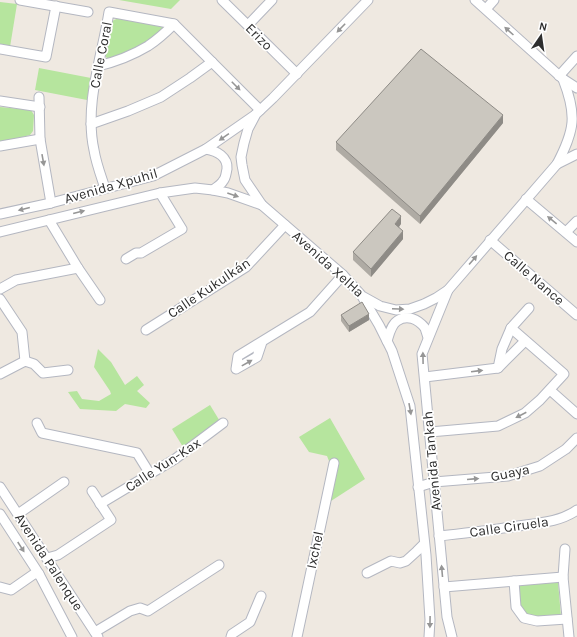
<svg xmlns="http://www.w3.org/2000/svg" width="577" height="637" font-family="Karla,sans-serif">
<rect width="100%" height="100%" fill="#efe9e1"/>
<g fill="#b6e59e">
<path d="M119,0H180L171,9Z"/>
<path d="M0,2L17,4L10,47L0,45Z"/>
<path d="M119,18L163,26L164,28L154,38L139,48L110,59L107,58L105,56L111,22L114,20Z"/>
<path d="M39,68L91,78L87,100L35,90Z"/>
<path d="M0,107L31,110L34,115L33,131L30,135L0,143Z"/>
<path d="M98,349L111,362L125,385L137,376L144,385L137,391L150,403L146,408L125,404L116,411L80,409L68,392L77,391L82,399L99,401L111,394L110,391L94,367Z"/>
<path d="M210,405L221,423L183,447L172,429Z"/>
<path d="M330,418L365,479L331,501L325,493L331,466L327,456L309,452L299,437Z"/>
<path d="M558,582L561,617L539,618L522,613L516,586Z"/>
</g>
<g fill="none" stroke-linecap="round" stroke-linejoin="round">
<defs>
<g id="minor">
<path d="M20,0L88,12"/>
<path d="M222,0L297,74"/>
<path d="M368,0L273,98L256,114L248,129L244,143L241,157L242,165L245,180L262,205L343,275L362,296L380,306L396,310L410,309L424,304L436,298L448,290L557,164C575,130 577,115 563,79L475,0"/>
<path d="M486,9L494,0"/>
<path d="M248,25L272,0"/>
<path d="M0,49L46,57L56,6"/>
<path d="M98,66C115,62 133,55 148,46C157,40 166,32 174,24"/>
<path d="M559,76L577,56"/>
<path d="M563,79L577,88"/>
<path d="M39,97L40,139L51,203"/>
<path d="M0,101L40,107"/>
<path d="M91,124L128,111L161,97L190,78L212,62"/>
<path d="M0,146L40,139"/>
<path d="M206,149C217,151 228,157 227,169C226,173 226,178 223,181C221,185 216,187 213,190"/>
<path d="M557,164L577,154"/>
<path d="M105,188C101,176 96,163 94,150C84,104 102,57 109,12L174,24L260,110"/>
<path d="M526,199L577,242"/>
<path d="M0,214L51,203L153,176L206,149L255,115"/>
<path d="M49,220L78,268L100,300"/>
<path d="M0,232L160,193L195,188L213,190L228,193L262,205"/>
<path d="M566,232L577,221"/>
<path d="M490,240L577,315"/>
<path d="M126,259L136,253H141L182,229L160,193"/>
<path d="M0,289L16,280L78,268"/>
<path d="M448,290L422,354L447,617L452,637"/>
<path d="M363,298L379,325L392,351L410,406L426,555L430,620L429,637"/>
<path d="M0,299L22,332L25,361"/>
<path d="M146,330L246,267L285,225"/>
<path d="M387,341C389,335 391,325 397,321C407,314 418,319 425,328C426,331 427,335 428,337"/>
<path d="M262,342L257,357L236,369L238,356L310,312L343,275"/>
<path d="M498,368L502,349L511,328L529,308"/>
<path d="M0,374L25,361L34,364L43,373L68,370"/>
<path d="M425,377L498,368L525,341"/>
<path d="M550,390L577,414"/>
<path d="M37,423L42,433L137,453L150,474"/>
<path d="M430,432L498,426L525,413L540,400L564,374L511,328"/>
<path d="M0,487L98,637"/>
<path d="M418,487L434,482L508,476L540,466L566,449L577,438"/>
<path d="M100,504L175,459L223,423"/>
<path d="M0,514L39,574L72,637"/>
<path d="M18,514L64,482"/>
<path d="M439,536C465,533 492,530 518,526C539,523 560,522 577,510"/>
<path d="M565,549L563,577L569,637"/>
<path d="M47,558L58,555L111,520L92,491"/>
<path d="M367,573L391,561L400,563L406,561L417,551L424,544"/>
<path d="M514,581L516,607L524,618L537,621L567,619"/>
<path d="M0,587L11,590L34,574H39"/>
<path d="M444,587L563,577"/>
<path d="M95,632L130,611L140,608L148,611L219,565"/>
<path d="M231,637L232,634L250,622L261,596"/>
<path d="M297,637L334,463"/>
</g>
</defs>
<use href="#minor" stroke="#b4b7c1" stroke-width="11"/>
<use href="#minor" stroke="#fff" stroke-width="9"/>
</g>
<g fill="#afaba4">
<path d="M503,123L420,224L336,150V142Z"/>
<path d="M401,224L399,227L403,239L371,277L353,260V252Z"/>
<path d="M341,315L369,320L349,332L341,321Z"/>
</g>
<g fill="#8e8b86">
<path d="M503,115V123L420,224V216Z"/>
<path d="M401,216V224L395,232V224Z"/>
<path d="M403,231V239L371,277V269Z"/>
<path d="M369,314V320L349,332V326Z"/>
</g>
<g fill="#cbc7bf" stroke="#8e8b86">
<path d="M421,49L503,115L420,216L336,142Z"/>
<path d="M392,209L401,216L395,224L403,231L371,269L353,252Z"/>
<path d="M362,302L369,314L349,326L341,315Z"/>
</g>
<defs><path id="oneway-solid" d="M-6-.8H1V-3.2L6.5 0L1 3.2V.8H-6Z"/></defs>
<g fill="#969696">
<use href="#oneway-solid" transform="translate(341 28) rotate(134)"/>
<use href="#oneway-solid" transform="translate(509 31) rotate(-138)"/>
<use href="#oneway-solid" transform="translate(236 86) rotate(45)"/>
<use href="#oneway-solid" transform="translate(224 137) rotate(145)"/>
<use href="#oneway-solid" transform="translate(43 160) rotate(80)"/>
<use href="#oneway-solid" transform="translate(233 195) rotate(19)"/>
<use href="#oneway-solid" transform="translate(24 209) rotate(166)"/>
<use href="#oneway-solid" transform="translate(79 212) rotate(-14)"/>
<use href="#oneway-solid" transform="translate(552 220) rotate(-141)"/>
<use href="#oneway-solid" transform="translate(473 260) rotate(-49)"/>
<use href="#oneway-solid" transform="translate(398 309) rotate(3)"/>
<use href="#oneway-solid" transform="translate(423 358) rotate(-91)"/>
<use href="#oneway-solid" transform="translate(247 363) rotate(-29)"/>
<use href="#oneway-solid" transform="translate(477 371) rotate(-7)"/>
<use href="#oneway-solid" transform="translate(410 409) rotate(80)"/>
<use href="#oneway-solid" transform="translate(521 415) rotate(153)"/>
<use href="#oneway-solid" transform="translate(473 479) rotate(-5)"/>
<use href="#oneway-solid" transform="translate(21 547) rotate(57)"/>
<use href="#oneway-solid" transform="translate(442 571) rotate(-95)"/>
<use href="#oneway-solid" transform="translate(430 622) rotate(91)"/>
</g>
<g text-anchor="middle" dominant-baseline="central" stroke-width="3.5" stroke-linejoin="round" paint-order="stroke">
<g font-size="14" fill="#2e2e2e" stroke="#fff">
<text transform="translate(259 37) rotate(45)">Erizo</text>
<text transform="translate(101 55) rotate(-79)">Calle Coral</text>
<text transform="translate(111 186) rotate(-16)">Avenida Xpuhil</text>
<text transform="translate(328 264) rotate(42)">Avenida XelHa</text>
<text transform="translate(534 278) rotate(41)">Calle Nance</text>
<text transform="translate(209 288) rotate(-34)">Calle Kukulkán</text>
<text transform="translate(432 461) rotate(-95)">Avenida Tankah</text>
<text transform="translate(163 465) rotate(-33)">Calle Yun-Kax</text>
<text transform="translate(510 473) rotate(-12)">Guaya</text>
<text transform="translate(509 527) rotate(-8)">Calle Ciruela</text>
<text transform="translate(315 550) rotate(-78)">Ixchel</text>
<text transform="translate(49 562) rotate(57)">Avenida Palenque</text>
</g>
</g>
<g transform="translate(541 36) rotate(13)" stroke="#ffffff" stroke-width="3" paint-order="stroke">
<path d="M0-3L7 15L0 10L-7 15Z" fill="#2e2e2e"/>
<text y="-6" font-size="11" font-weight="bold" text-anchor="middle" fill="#2e2e2e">N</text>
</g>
</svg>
